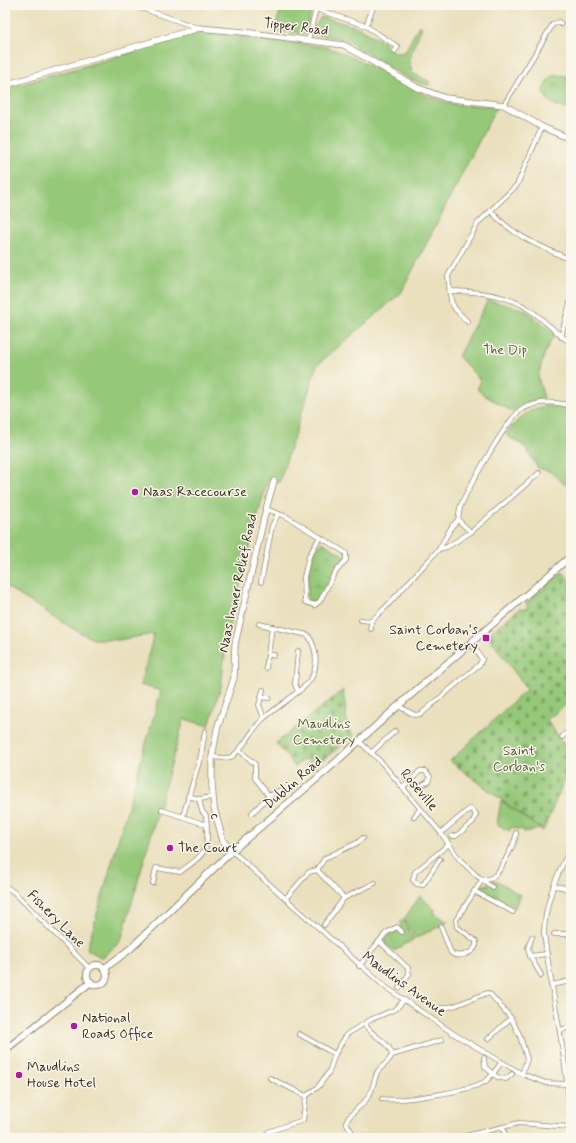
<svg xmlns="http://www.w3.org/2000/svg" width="576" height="1143" font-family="Mynerve,sans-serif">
<defs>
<pattern id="grass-tufts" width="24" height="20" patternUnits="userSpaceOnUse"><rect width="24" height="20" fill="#95c879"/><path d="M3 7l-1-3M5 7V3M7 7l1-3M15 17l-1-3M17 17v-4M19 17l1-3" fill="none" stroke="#7ba363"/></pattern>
<pattern id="cemetery-stones" width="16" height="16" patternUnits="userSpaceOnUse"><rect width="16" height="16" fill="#95c879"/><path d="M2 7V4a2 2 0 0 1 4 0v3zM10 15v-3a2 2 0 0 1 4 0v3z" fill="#7ba363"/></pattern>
</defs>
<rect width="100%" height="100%" fill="#fbf7ec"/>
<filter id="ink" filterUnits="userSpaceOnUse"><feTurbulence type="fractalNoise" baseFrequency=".025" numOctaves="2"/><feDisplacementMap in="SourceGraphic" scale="8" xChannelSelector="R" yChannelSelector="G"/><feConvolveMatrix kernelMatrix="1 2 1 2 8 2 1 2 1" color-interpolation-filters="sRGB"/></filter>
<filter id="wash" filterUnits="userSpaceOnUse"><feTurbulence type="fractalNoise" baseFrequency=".012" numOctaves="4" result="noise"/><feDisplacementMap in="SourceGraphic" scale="16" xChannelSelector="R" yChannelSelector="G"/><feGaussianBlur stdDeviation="0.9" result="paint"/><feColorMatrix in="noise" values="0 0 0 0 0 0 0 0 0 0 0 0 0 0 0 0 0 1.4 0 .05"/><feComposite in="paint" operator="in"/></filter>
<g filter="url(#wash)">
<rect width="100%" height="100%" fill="#eae0be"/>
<g fill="url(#grass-tufts)" stroke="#68794c">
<path d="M555,75L571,76V94L569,96L571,106L566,109C561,107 553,105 549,101C539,92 545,80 555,75Z"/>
<path d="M322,542L346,557L330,578L320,599L316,602L308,601C306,596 308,593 308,588C308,572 310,554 322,542Z"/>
<path d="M496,880L520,895L515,908L513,907V904L510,903L504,905L477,891L481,885H485Z"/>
</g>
<g fill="url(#cemetery-stones)" stroke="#68794c">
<path d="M563,572L571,582V700L547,720L571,755V764L543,831L450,761L527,689L487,635L519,609H527V602Z"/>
<path d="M343,690L348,728L354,736L313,767L306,758L295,767L276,743Z"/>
</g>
<g fill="#95c879" stroke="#68794c">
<path d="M282,5H313L306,33L274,31Z"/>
<path d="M321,17L357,27L385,43L390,50L397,53L405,52L419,25L422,27C416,43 405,57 413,74L429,81V85C400,80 375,55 348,42C337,37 326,36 315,35L314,29Z"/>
<path d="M202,32L326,47C369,60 405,90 448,103C463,107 482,105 497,106L401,293L317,365L279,483L268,479L262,500L227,635L221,686L209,726L184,719L121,941L102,958L87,949L161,691L140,685L154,634L118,640L93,639L75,630L5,586V89Z"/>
<path d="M488,300L526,310L555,334L545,352L538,377L544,398L523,405L513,412L484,395L477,389L481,381L458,356Z"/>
<path d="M544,406L561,407L571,410V480L565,485L551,472L538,468L524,446L506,435C516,420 526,410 544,406Z"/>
<path d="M501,801L540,829L524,832L523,829L518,830L512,827L509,831L497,824Z"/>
<path d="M420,896L435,910L434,913L448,922L416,938L404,919Z"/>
<path d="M403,920L414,939L394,951L385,943V938L401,927L400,922Z"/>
</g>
</g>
<g filter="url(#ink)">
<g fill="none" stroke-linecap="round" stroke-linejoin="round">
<defs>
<g id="minor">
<path d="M133,5L198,28"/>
<path d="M316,9L366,26L398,47L395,51"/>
<path d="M366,26L374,5"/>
<path d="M308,40L317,5"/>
<path d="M504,105L553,24L559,22L561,24"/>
<path d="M491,211C512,236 542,247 571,260"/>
<path d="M449,291C475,291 505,294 527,308C543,318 555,333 571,343"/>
<path d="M468,322L455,309L451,301L448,276L478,223L517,185L542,127"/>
<path d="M561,337L571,299"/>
<path d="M539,473L471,532L458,520C459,516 459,512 460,508C466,491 508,418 521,410C537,400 554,401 571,406"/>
<path d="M266,509L287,517L346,553V560L334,574L320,601L315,605L305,602L304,577L309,556L320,537"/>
<path d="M439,549L452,526L458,520"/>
<path d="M261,582L272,526L278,514"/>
<path d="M361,620L371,621V629"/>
<path d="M371,621L385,608L439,549L447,547L471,532"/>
<path d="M298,651L295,684L298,692"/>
<path d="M268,655H274"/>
<path d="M266,668L272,627"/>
<path d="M263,690L259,705L264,718"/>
<path d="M261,697L269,698"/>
<path d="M398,706L415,715L421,714L480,664L482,659L471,643"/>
<path d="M562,737L571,729"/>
<path d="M359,741L382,763L441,833L460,860L476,875L493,888"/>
<path d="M239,750L255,764V778L269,796"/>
<path d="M371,753L395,731"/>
<path d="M212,757C218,757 226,759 231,757C244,749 251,730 263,719C277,707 293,697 307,684C319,671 318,650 308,635L259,624"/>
<path d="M403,788L420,771H425L430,777L428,782L417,788"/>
<path d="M188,796L199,799L213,797"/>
<path d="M162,810L207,825"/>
<path d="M252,813L269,796L281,790"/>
<path d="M183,816L201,755L205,731"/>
<path d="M414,817L420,809"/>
<path d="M441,833L468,810L471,809L476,814L473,822L456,836H452"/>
<path d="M232,851L384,986L454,1034L522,1074L546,1083L566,1084"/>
<path d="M440,859L423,885L417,884L413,880L415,872L449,844"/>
<path d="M317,870L344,898L375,883"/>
<path d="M153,883L156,868L180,872C208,852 209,850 206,816L202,811L199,799"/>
<path d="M5,886L15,893L90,969"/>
<path d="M555,886L571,889"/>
<path d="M474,891L513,912"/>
<path d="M285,899L309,872L317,870L325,858L357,843L363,838"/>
<path d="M324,925L344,898"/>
<path d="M441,927L451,953L455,955C464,957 478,951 476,941L457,927L456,920L482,880C486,880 491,879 494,876C500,872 517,840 516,833"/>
<path d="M554,934H571"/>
<path d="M379,941L408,968L409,974L399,988"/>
<path d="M530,956L528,948L532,937"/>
<path d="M359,966L386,933L397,927L402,932"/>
<path d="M541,975L530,956L547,954"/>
<path d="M551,985L571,981"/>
<path d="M437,1009L454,1006L487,993L491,995L511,1018L520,1036L527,1059L522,1074"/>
<path d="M560,1030L571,1027"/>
<path d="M299,1034L335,1054"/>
<path d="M488,1039L511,1018"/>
<path d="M392,1055L442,1040"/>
<path d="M484,1058L485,1067L497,1077L506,1079L512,1074"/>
<path d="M270,1078L306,1096"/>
<path d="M382,1099C400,1102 471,1091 486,1081C492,1076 497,1068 502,1062"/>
<path d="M503,1128L506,1138"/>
<path d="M268,1132L303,1120L306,1096L318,1087L329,1072L335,1054L347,1034L372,1019L396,1009L404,1000"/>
<path d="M355,1138L346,1122C349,1114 363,1106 368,1097C374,1089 374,1077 378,1071C383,1065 389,1062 392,1055C389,1041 373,1037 365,1025"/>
<path d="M457,1138L519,1123L570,1127"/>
<path d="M570,1138C571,1069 552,1001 544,933C545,904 557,873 571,848"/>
</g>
<g id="tertiary">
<path d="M5,85L199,28L243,32L344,45L416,87L445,98L504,105L542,127L571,139"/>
<path d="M232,851L223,841L214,808L212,785V757L217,729L234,678L235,644L266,509L274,481"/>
</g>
<g id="secondary">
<circle cx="97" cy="975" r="10"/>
<path d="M105,968L130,949L232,851L327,770L398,706L571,556"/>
<path d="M5,1050L91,982"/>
</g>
</defs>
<use href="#minor" stroke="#92856e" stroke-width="5.5"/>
<use href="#tertiary" stroke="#92856e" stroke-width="7"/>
<use href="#secondary" stroke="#92856e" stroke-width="8"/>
<use href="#minor" stroke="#fff" stroke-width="4"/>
<use href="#tertiary" stroke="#fff" stroke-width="5.5"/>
<use href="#secondary" stroke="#fff" stroke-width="6"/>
</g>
</g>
<g fill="#b5179e" stroke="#fbf7ec" stroke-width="1.5">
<circle cx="135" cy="492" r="4"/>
<rect x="482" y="634" width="8" height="8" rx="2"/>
<circle cx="170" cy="848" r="4"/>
<circle cx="74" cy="1026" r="4"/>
<circle cx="19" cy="1075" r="4"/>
</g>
<g text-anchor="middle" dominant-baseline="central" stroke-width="3" stroke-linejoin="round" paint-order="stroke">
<g font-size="14" fill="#3b2a1e" stroke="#fbf7ec">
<text transform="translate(296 27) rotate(7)">Tipper Road</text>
<text transform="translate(238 583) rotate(-78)">Naas Inner Relief Road</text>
<text transform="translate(293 783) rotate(-41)">Dublin Road</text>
<text transform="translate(419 790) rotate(50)">Roseville</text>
<text transform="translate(215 816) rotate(71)">c</text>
<text transform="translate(56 919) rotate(45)">Fishery Lane</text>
<text transform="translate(404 984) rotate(36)">Maudlins Avenue</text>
</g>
<g font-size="14" fill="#565939" stroke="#fbf7ec">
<text x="505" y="350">The Dip</text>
<text x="324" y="724">Maudlins<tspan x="324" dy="16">Cemetery</tspan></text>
<text x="519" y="751">Saint<tspan x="519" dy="16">Corban's</tspan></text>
</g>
<g font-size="14" fill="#3b2a1e" stroke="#fbf7ec" text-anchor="start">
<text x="143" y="492">Naas Racecourse</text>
<text x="478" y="630" text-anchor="end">Saint Corban's<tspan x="478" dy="16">Cemetery</tspan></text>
<text x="178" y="848">The Court</text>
<text x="82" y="1018">National<tspan x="82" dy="16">Roads Office</tspan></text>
<text x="27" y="1067">Maudlins<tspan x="27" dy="16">House Hotel</tspan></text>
</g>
</g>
<rect width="576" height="1143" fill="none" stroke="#fbf7ec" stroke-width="20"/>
</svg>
